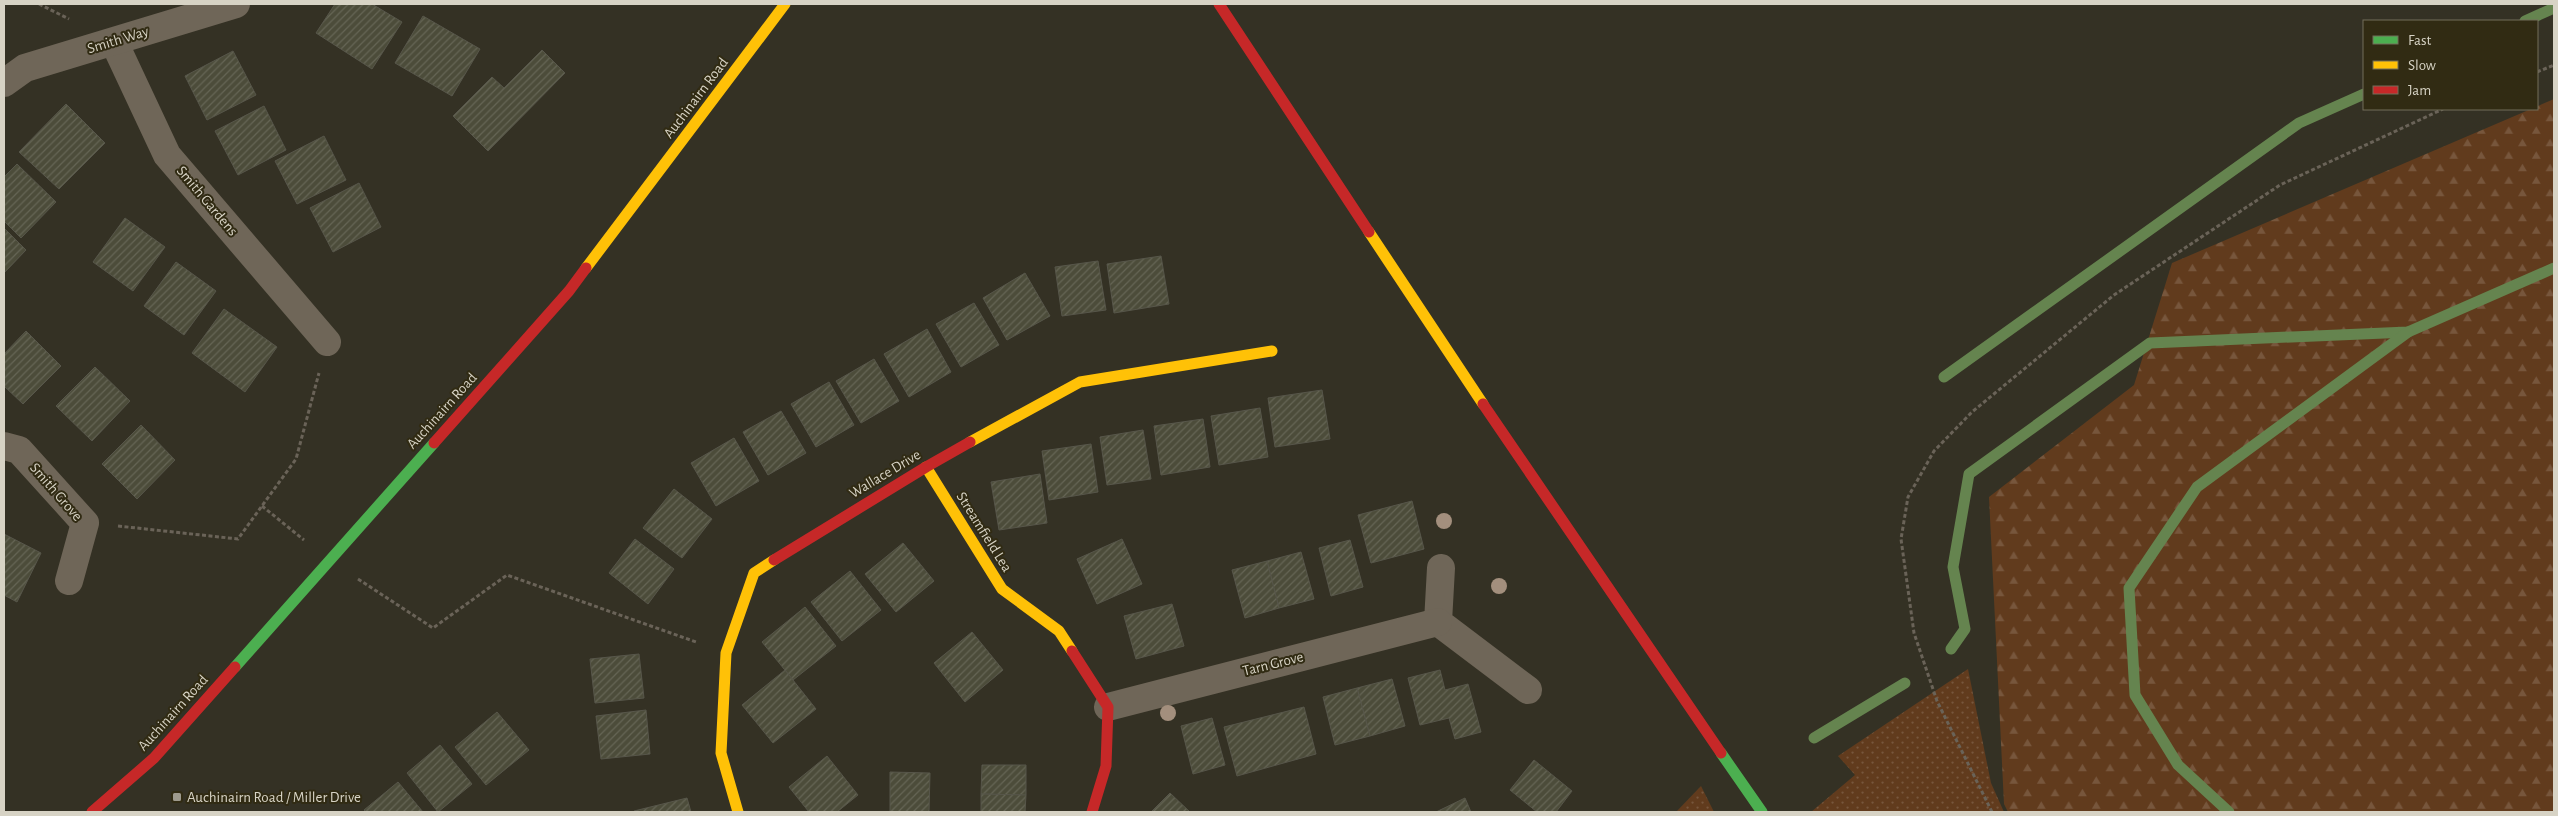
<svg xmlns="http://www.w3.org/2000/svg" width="2558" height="816" font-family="'Alegreya Sans',sans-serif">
<defs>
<pattern id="grass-dots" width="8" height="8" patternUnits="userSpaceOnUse" patternTransform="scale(1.25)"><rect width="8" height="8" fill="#613b1d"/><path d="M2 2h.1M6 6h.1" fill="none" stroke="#77563c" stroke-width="1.8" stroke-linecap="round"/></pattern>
<pattern id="forest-firs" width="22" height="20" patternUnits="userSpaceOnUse" patternTransform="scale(1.25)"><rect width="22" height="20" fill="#613b1d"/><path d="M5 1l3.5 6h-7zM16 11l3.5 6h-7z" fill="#77563c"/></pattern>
<pattern id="building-hatch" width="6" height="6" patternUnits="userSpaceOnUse" patternTransform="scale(1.25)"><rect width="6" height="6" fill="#4c4c3a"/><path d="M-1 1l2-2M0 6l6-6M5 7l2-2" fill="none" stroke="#656555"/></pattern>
</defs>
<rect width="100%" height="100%" fill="#343124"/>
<g fill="url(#grass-dots)">
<path d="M1968,669L1991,783L2004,812H1811L1855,775L1838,756Z"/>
<path d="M1701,786L1714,812H1676Z"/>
</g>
<path fill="url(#forest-firs)" d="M2554,99V812H2008L2004,804L1989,497L2134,385L2172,263Z"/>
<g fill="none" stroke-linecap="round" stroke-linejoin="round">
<g stroke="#65844f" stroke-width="11">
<path d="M2525,21L2554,8"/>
<path d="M1944,377L2299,123L2364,94"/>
<path d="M1951,649L1965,629L1953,567L1969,474L2150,343L2408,332L2554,268"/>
<path d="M1814,738L1905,683"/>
<path d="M2229,812L2178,765L2135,695L2129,588L2197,487L2408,332"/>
</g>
</g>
<g fill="url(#building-hatch)" stroke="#57564a">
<path d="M335,4H372L402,22L372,69L316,33Z"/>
<path d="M423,16L480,49L452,96L395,63Z"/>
<path d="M542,50L565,73L488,151L453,116L492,77L504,88Z"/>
<path d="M233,51L256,95L207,120L185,76Z"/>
<path d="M66,104L105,143L59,189L19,152Z"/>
<path d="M264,106L286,150L238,175L215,131Z"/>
<path d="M324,136L346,180L297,204L275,161Z"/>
<path d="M17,164L56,202L21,238L4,221V177Z"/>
<path d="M359,183L381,227L333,252L310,208Z"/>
<path d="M125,218L165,247L133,291L93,262Z"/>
<path d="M4,228L26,250L4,273Z"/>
<path d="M1161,256L1169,304L1114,313L1107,264Z"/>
<path d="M1098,261L1106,310L1062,316L1055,267Z"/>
<path d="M176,262L216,291L184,335L144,306Z"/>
<path d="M1025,273L1050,316L1007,340L983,298Z"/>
<path d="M974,303L999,345L961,367L936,324Z"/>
<path d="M224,309L277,347L245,392L192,353Z"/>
<path d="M927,329L951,372L909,397L884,354Z"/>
<path d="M26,331L61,366L23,404L4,386V354Z"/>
<path d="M874,359L899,401L861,423L836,381Z"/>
<path d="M95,367L130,401L92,441L56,406Z"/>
<path d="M829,382L854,425L816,447L791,404Z"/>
<path d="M1322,390L1330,439L1275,447L1268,398Z"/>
<path d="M1260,408L1268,457L1219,465L1211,416Z"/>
<path d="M781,411L806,453L768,475L743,432Z"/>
<path d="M1203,419L1210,467L1161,475L1154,426Z"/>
<path d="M141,425L175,460L137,499L102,464Z"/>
<path d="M1143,430L1151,479L1107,485L1100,437Z"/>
<path d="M734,438L759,481L716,506L691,463Z"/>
<path d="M1091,444L1098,492L1049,500L1042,451Z"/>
<path d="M1040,474L1047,523L999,530L991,482Z"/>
<path d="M674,489L712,519L682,558L643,528Z"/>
<path d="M1412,501L1424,549L1371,563L1358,515Z"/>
<path d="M4,534L41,553L17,602L4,595Z"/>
<path d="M635,539L674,569L648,604L609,573Z"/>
<path d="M1122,539L1142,584L1097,604L1077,559Z"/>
<path d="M1350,540L1363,587L1331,596L1319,548Z"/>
<path d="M903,543L934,581L896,612L865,574Z"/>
<path d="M1301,552L1314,599L1279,608L1267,561Z"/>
<path d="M1267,561L1279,608L1245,618L1232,570Z"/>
<path d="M850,571L881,610L842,641L811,602Z"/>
<path d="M1172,604L1184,646L1136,659L1124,616Z"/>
<path d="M805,607L836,646L793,680L762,642Z"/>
<path d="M972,632L1003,670L965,702L934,663Z"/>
<path d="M639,654L644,698L595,703L590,659Z"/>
<path d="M785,670L816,709L773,743L742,705Z"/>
<path d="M1440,670L1445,690L1468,684L1481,732L1455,739L1449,718L1420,725L1408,678Z"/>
<path d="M1392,679L1405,726L1370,736L1357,688Z"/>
<path d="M1357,688L1370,736L1335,745L1323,697Z"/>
<path d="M1304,707L1316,754L1237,776L1224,727Z"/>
<path d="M646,710L650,754L601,759L596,716Z"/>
<path d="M497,712L529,750L486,785L455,747Z"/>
<path d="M1212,718L1225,765L1193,774L1181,726Z"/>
<path d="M440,745L472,784L438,812L407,773Z"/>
<path d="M827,756L858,795L837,812H809L789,787Z"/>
<path d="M1534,760L1572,791L1556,812H1537L1510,790Z"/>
<path d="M982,765H1026V795L981,794Z"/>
<path d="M890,772L930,773L929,812H890Z"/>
<path d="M398,782L423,812H366L364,810Z"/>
<path d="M1170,793L1190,812H1151Z"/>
<path d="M981,794L1026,795L1025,812H981Z"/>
<path d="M687,798L691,812H634V811Z"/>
<path d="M1465,798L1471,812H1436Z"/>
</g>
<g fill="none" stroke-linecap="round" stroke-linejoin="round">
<g stroke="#6a6358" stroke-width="3" stroke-dasharray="4 2.5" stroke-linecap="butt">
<path d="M39,4L69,19"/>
<path d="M2537,72L2554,65"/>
<path d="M262,506L304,540"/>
<path d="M118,526L238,539L296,459L319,373"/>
<path d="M358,579L433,628L507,575L696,642"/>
<path d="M1992,812L1937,701L1914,633L1901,539L1908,497L1934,451L1972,412L2114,295L2280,185L2443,109"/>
</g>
<g stroke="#6f6658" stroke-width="28">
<path d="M114,42L167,155L327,342"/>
<path d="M4,83L25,68L236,4"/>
<path d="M4,446L19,450L85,523L69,581"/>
<path d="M1441,568L1438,622L1528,690"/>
<path d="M1108,707L1438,622"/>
</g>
<g stroke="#4caf50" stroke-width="11">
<path d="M235,667L434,443"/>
<path d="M1721,753L1762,812"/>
</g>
<g stroke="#ffc107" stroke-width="11">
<path d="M1369,232L1483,404"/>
<path d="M586,268L785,4"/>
<path d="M970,442L1080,382L1272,351"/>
<path d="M926,467L1002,589L1059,631L1072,651"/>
<path d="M738,812L721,753L726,653L754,573L774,560"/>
</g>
<g stroke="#c62828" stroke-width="11">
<path d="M1219,4L1369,232"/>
<path d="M1483,404L1721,753"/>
<path d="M434,443L569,291L586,268"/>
<path d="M774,560L926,467L970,442"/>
<path d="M1072,651L1108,707L1106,766L1092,812"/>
<path d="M92,812L154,758L235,667"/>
</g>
</g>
<g fill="#a38f7d">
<circle cx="1444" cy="521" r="8"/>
<circle cx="1499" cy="586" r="8"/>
<circle cx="1168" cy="713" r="8"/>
</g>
<rect fill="#9e9a8d" stroke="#312b13" stroke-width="2" x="172" y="792" width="10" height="10" rx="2.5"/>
<g text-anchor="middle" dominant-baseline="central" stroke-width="4" stroke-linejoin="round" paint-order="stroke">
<g font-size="15" fill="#d7d3c5" stroke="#312b13">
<text transform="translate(118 40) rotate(-17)">Smith Way</text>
<text transform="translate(696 98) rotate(-53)">Auchinairn Road</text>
<text transform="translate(207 201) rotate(50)">Smith Gardens</text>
<text transform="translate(442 411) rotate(-48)">Auchinairn Road</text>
<text transform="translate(885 474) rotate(-31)">Wallace Drive</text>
<text transform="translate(56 492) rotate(49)">Smith Grove</text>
<text transform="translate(984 532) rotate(58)">Streamfield Lea</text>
<text transform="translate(1273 664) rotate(-14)">Tarn Grove</text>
<text transform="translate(173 713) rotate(-48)">Auchinairn Road</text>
</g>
<g font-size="15" fill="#d7d3c5" stroke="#312b13" text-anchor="start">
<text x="187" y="797">Auchinairn Road / Miller Drive</text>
</g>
</g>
<rect width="2558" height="816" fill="none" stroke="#d7d3c5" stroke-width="10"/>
<rect x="2363" y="20" width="175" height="90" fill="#312b13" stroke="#736e5a"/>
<rect x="2373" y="36" width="25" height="8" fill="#4caf50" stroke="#736e5a"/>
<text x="2408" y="45" font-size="15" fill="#d7d3c5">Fast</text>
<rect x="2373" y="61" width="25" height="8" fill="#ffc107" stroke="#736e5a"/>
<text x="2408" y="70" font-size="15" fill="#d7d3c5">Slow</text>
<rect x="2373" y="86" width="25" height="8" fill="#c62828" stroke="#736e5a"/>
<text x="2408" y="95" font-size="15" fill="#d7d3c5">Jam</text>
</svg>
